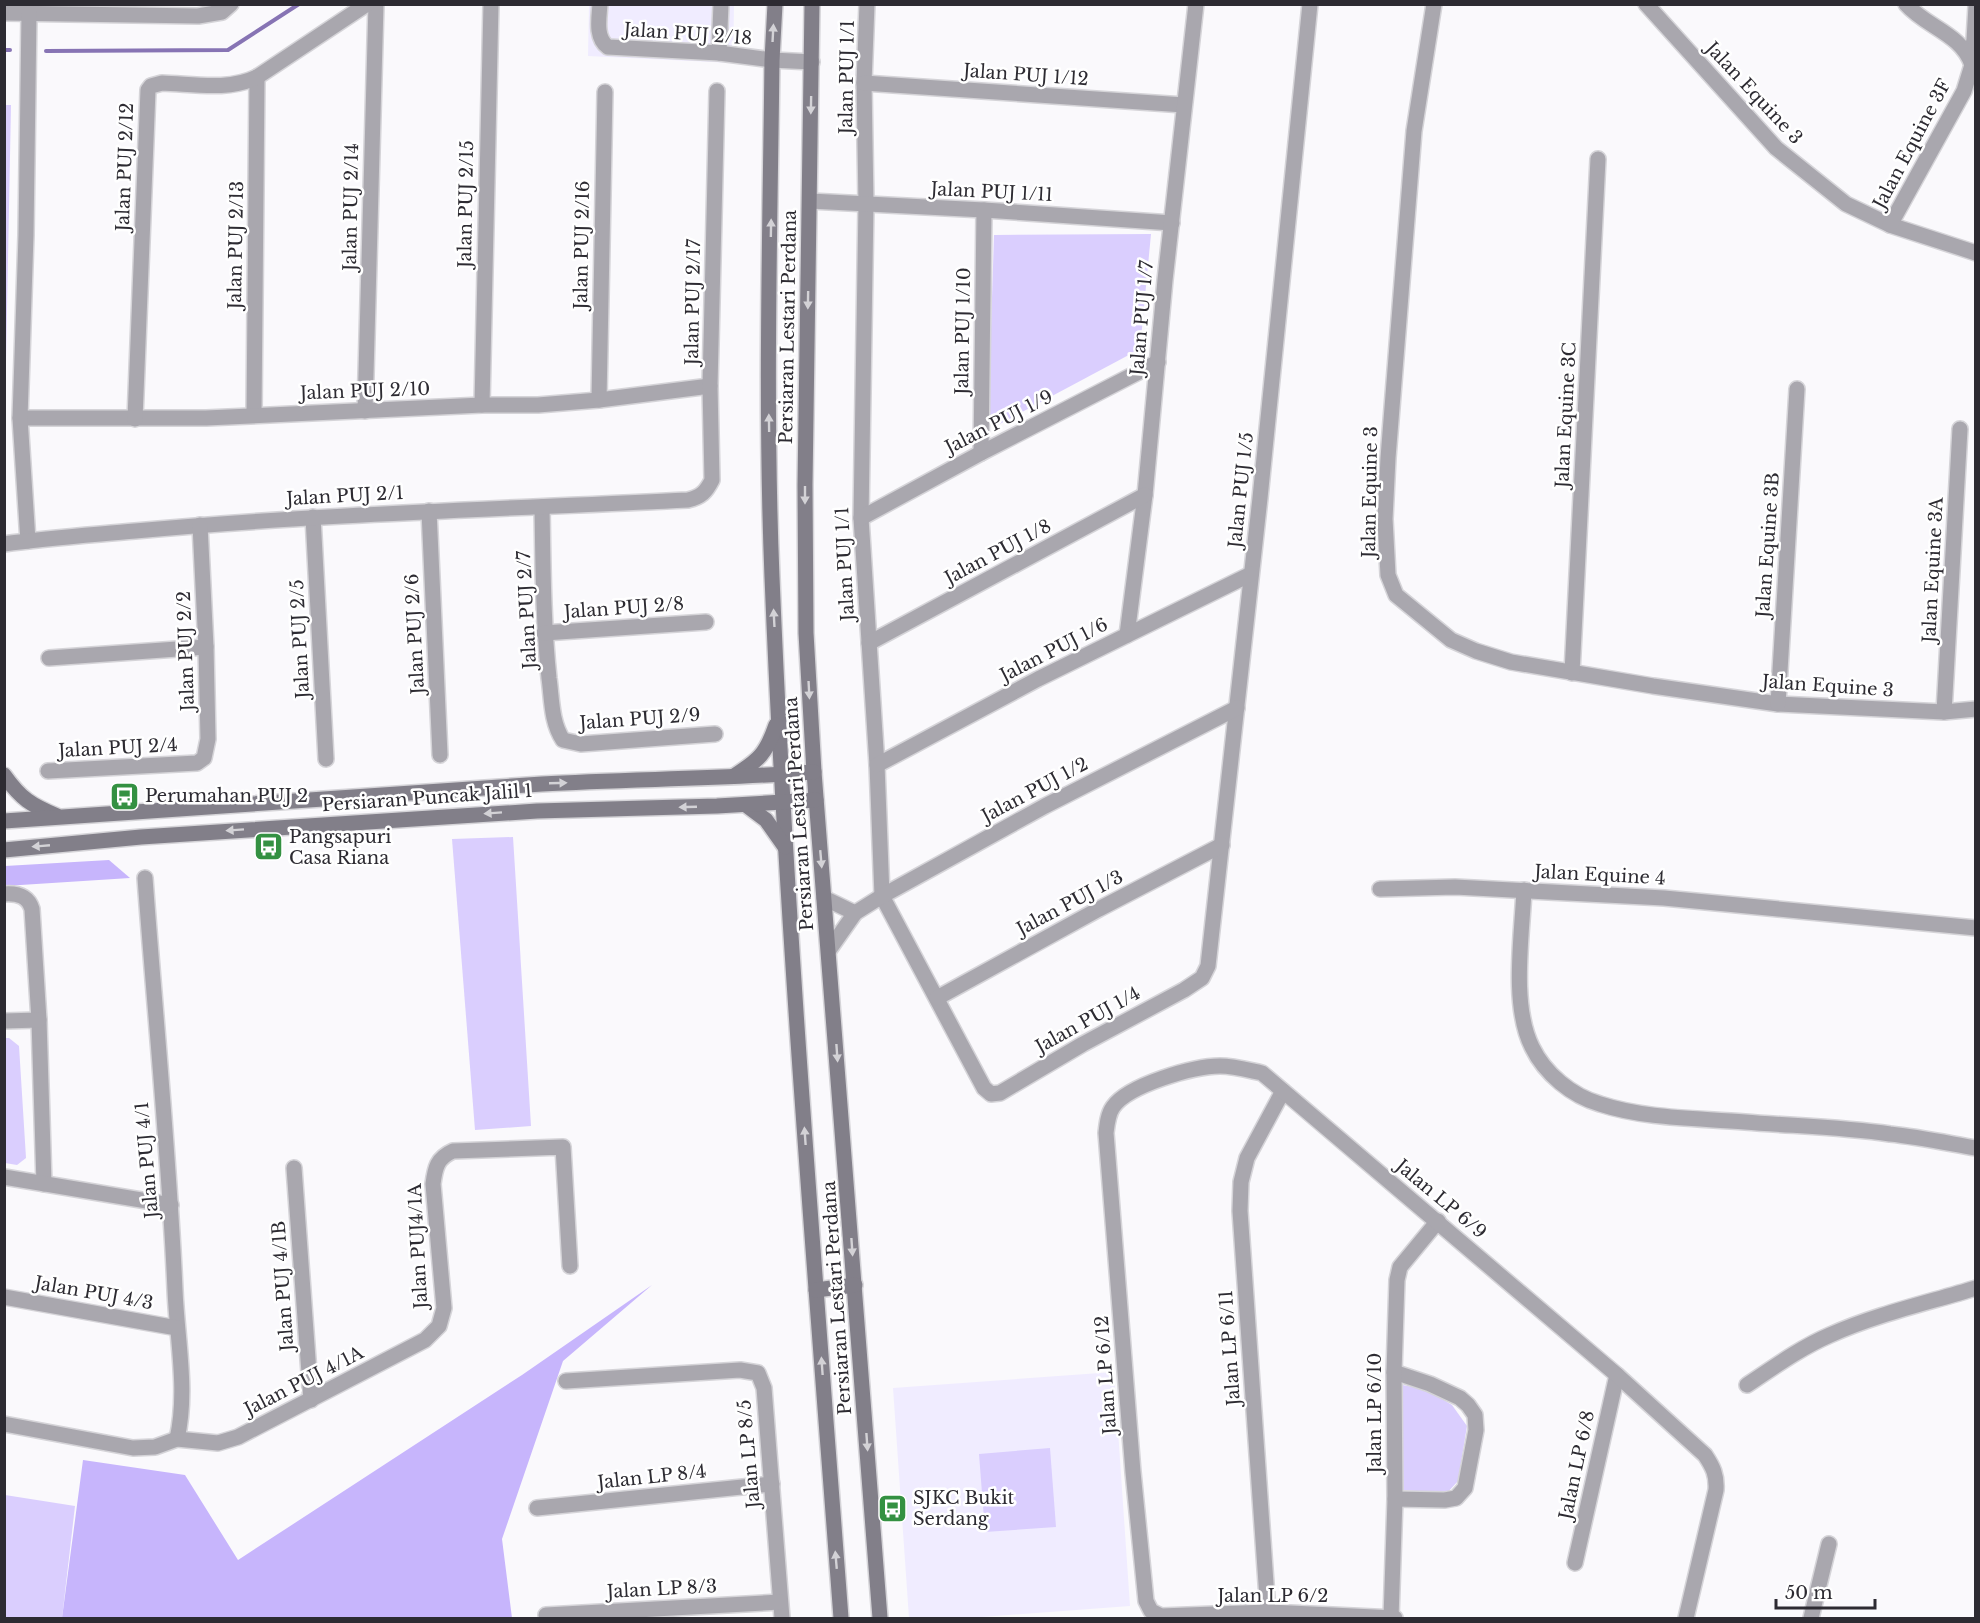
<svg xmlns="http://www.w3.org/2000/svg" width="1980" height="1623" font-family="'Libre Baskerville',serif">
<rect width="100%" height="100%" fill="#faf9fc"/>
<g fill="#f0ecff">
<path d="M589,5H734L733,63L588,56Z"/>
<path d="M1114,1372L1130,1606L969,1618H909L893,1388Z"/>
</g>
<g fill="#dacefe">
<path d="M4,105H11L5,413H4Z"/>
<path d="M1151,234L1140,349L994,427L988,422L994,235Z"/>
<path d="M513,837L531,1126L475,1130L452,839Z"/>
<path d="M4,1038H9L19,1046L26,1158L17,1165L5,1163Z"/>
<path d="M1398,1384L1427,1390L1452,1405L1467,1426L1458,1481L1447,1493L1401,1490Z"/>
<path d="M1050,1448L1056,1527L985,1532L979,1454Z"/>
<path d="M5,1495L75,1506L62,1618H5Z"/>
</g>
<g fill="#c7b5fc">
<path d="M109,860L130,878L5,886V866Z"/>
<path d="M652,1285L563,1361L502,1539L512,1618H62L83,1460L185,1475L238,1560L522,1375Z"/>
</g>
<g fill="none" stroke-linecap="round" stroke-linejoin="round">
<g stroke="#8774b4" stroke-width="4">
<path d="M4,50H10"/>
<path d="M46,51L228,50L299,4"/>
</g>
<defs>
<g id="street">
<path d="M600,4C599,18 595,38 608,47L719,53L772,60L812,62"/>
<path d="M867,4L864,83L866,204L861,518L877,765L882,896L984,1088L991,1094L1000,1093L1083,1044L1184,990L1202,978L1208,966L1260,498L1310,4"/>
<path d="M1434,4L1414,131L1388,458L1385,519L1388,575L1396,595L1451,640L1476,651L1511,662L1653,686L1778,704L1944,712L1976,709"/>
<path d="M1646,4L1776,148L1846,204L1890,225L1976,253"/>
<path d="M4,13L198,16L222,12L231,4"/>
<path d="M719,53L721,4"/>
<path d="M1970,58L1974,40L1976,6"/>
<path d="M864,83L1184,105"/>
<path d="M810,201L984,210L1172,223"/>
<path d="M1890,225L1964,91L1972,65C1962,34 1926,27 1906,4"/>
<path d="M599,400L605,92"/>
<path d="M482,405L491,4"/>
<path d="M365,411L376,4"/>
<path d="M254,414L257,77"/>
<path d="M20,418H206L482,405H538L599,400L710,386"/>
<path d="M135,419L148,90L151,86L162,83C194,84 228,91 257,77L367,4"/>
<path d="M981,453L984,210"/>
<path d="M542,507C543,564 543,621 549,678C552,699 551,722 563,740L581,744L715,734"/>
<path d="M429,511L440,755"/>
<path d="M313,517L326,759"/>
<path d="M861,518L981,453L1158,362"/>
<path d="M28,541L20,418L26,235L29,13"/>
<path d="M4,544C48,538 92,535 135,531C319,514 504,509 688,500C701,497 706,492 712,480L710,386L717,91"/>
<path d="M544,633L706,622"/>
<path d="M1127,635L1145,495L1165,280L1196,4"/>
<path d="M869,643L1145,495"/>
<path d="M49,658L206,647"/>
<path d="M1572,673L1598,159"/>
<path d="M1778,704L1797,389"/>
<path d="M1944,712L1960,429"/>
<path d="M877,765L1038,679L1251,574"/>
<path d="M48,771L197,763L204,758L208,739L206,647L200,525"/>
<path d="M145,878C155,1015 169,1152 175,1290C177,1340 188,1391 177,1439"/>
<path d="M1380,889L1455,887L1664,898L1976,928"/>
<path d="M1524,890C1522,936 1511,1005 1532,1047C1545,1074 1572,1096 1600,1104C1646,1119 1697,1118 1745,1122C1793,1126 1842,1127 1890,1134C1919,1137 1947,1143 1976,1148"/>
<path d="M4,894C18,893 28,896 32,909L39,1020L44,1184"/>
<path d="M824,898L855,913"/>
<path d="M829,950L855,913L882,896L1045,806L1237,708"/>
<path d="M937,998L1099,909L1222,845"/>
<path d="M4,1021L39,1020"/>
<path d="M294,1168L311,1400"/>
<path d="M4,1177L171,1205"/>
<path d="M4,1297L177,1328"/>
<path d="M1394,1372L1430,1384L1460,1398L1468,1405L1475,1415L1476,1430L1465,1488L1456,1498L1445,1500L1395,1499"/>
<path d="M566,1381L740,1370L758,1373L764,1388L782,1618"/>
<path d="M1747,1385C1774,1367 1800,1348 1830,1335C1877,1314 1927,1303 1976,1288"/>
<path d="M4,1424L133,1448L155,1447L177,1439L218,1443L238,1437L425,1340L439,1326L444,1308L433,1184C435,1168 437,1158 453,1151L563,1147L570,1266"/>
<path d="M537,1508L772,1484"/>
<path d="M1575,1563L1617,1375"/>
<path d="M1268,1612L1240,1211L1241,1182L1247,1158L1283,1091"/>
<path d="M546,1615L780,1602"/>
<path d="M1391,1618L1395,1499L1394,1372L1397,1280L1400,1267L1438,1221"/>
<path d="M1395,1618L1268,1612L1161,1616L1151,1611L1146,1601L1133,1472L1106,1133C1107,1124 1108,1114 1113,1107C1128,1085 1194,1066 1220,1066C1234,1066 1248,1070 1262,1073L1617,1375L1705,1455C1713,1467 1717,1475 1716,1490L1686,1618"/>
<path d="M1811,1618L1829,1544"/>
</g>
<g id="secondary">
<path d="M775,4L772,60C770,232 765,405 772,577C786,925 815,1272 841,1618"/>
<path d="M812,4L805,485L806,633L814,772L880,1618"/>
<path d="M4,775C21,799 31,805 57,816"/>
<path d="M734,776C759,760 766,754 776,725"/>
<path d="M746,805L766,820L785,847"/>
<path d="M4,821C184,808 363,795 542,784C633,779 723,779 814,772"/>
<path d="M4,850L141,837L537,811L717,806L816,800"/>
<path d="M816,1290L855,1285"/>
</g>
</defs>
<use href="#street" stroke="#d5d4d8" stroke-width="18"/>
<use href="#secondary" stroke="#d5d4d8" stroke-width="18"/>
<use href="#street" stroke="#a9a7ae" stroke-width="15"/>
<use href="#secondary" stroke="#827f89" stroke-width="15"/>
</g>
<defs><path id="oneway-solid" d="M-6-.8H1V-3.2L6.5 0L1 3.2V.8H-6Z" transform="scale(1.5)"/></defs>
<g fill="#d3d2d6">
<use href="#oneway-solid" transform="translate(773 33) rotate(-87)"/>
<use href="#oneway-solid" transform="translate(811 105) rotate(91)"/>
<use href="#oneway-solid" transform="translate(771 228) rotate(-89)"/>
<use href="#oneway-solid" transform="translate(808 300) rotate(91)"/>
<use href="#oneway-solid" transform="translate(769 423) rotate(-91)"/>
<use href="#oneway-solid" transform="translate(805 495) rotate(90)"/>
<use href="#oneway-solid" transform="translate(774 618) rotate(-93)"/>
<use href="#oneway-solid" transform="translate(809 690) rotate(87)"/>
<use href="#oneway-solid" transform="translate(558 783) rotate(-2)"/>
<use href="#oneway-solid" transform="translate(688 807) rotate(178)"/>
<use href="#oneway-solid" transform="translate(493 813) rotate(176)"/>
<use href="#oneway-solid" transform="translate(235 830) rotate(176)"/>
<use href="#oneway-solid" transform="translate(41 846) rotate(175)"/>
<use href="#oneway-solid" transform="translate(821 859) rotate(85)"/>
<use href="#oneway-solid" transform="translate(837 1053) rotate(86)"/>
<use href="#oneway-solid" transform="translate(805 1136) rotate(-94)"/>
<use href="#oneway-solid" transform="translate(852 1247) rotate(86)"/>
<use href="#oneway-solid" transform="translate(822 1366) rotate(-94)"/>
<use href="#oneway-solid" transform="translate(867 1442) rotate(86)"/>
<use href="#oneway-solid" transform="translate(836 1560) rotate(-95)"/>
</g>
<defs>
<symbol id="bus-square" viewBox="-11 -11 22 22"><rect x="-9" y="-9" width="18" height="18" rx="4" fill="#349142" stroke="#fff"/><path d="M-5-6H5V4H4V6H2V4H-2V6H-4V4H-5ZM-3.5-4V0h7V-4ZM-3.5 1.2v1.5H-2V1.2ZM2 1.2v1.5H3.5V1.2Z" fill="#fff"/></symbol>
</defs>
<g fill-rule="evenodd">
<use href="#bus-square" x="108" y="780" width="33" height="33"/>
<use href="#bus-square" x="252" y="830" width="33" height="33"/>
<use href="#bus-square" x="876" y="1492" width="33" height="33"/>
</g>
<g text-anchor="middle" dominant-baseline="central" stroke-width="5" stroke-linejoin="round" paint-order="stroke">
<g font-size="18" fill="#2d2b32" stroke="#fff">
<text transform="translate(688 34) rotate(4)">Jalan PUJ 2/18</text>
<text transform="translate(1026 75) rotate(4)">Jalan PUJ 1/12</text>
<text transform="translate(847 77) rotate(-89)">Jalan PUJ 1/1</text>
<text transform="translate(1754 93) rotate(47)">Jalan Equine 3</text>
<text transform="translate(1912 144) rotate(-62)">Jalan Equine 3F</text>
<text transform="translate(125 167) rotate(-88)">Jalan PUJ 2/12</text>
<text transform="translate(992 192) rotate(3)">Jalan PUJ 1/11</text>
<text transform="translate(466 204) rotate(-89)">Jalan PUJ 2/15</text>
<text transform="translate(351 207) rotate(-89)">Jalan PUJ 2/14</text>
<text transform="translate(236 245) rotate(-89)">Jalan PUJ 2/13</text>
<text transform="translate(582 245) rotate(-89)">Jalan PUJ 2/16</text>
<text transform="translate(693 302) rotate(-89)">Jalan PUJ 2/17</text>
<text transform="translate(1142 318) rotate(-85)">Jalan PUJ 1/7</text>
<text transform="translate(788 327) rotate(-89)">Persiaran Lestari Perdana</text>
<text transform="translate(963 331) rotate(-89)">Jalan PUJ 1/10</text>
<text transform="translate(365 391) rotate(-2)">Jalan PUJ 2/10</text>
<text transform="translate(1566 415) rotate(-87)">Jalan Equine 3C</text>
<text transform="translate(999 422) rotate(-27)">Jalan PUJ 1/9</text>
<text transform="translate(1241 490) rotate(-84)">Jalan PUJ 1/5</text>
<text transform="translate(1370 492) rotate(-89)">Jalan Equine 3</text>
<text transform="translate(345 496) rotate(-3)">Jalan PUJ 2/1</text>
<text transform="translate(1768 545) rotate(-86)">Jalan Equine 3B</text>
<text transform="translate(998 552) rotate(-28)">Jalan PUJ 1/8</text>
<text transform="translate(845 564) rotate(-93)">Jalan PUJ 1/1</text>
<text transform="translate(1933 570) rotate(-87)">Jalan Equine 3A</text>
<text transform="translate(624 608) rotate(-4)">Jalan PUJ 2/8</text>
<text transform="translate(527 610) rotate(-93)">Jalan PUJ 2/7</text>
<text transform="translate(415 634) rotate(-93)">Jalan PUJ 2/6</text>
<text transform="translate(300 639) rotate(-93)">Jalan PUJ 2/5</text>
<text transform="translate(1054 650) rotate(-27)">Jalan PUJ 1/6</text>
<text transform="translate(186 651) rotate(-92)">Jalan PUJ 2/2</text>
<text transform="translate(1828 686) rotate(4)">Jalan Equine 3</text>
<text transform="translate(640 719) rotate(-4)">Jalan PUJ 2/9</text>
<text transform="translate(118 748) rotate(-3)">Jalan PUJ 2/4</text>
<text transform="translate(1035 790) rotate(-28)">Jalan PUJ 1/2</text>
<text transform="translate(427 798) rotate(-4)">Persiaran Puncak Jalil 1</text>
<text transform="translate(799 814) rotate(-94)">Persiaran Lestari Perdana</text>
<text transform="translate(1600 875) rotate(3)">Jalan Equine 4</text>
<text transform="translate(1070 903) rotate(-28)">Jalan PUJ 1/3</text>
<text transform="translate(1088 1020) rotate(-29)">Jalan PUJ 1/4</text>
<text transform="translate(147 1160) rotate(-95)">Jalan PUJ 4/1</text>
<text transform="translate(1441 1199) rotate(40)">Jalan LP 6/9</text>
<text transform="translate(418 1246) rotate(-93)">Jalan PUJ4/1A</text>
<text transform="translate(283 1286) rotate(-94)">Jalan PUJ 4/1B</text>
<text transform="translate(94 1293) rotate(10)">Jalan PUJ 4/3</text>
<text transform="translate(837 1298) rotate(-94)">Persiaran Lestari Perdana</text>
<text transform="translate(1230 1348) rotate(-94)">Jalan LP 6/11</text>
<text transform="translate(1106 1375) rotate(-94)">Jalan LP 6/12</text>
<text transform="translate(304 1381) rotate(-27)">Jalan PUJ 4/1A</text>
<text transform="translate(1375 1413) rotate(-90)">Jalan LP 6/10</text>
<text transform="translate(749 1454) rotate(-95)">Jalan LP 8/5</text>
<text transform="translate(1577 1465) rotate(-78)">Jalan LP 6/8</text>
<text transform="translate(652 1477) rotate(-6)">Jalan LP 8/4</text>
<text transform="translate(662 1589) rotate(-3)">Jalan LP 8/3</text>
<text x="1273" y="1596">Jalan LP 6/2</text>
</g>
<g font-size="18" fill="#2d2b32" stroke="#fff" text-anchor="start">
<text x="145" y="796">Perumahan PUJ 2</text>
<text x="289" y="837">Pangsapuri<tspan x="289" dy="21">Casa Riana</tspan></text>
<text x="913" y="1498">SJKC Bukit<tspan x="913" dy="21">Serdang</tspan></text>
</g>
</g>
<rect width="1980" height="1623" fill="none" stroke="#2d2b32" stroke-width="12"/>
<path d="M1776 1599v9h99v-9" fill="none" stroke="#2d2b32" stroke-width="3"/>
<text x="1785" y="1599" font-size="18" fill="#2d2b32" stroke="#ffffff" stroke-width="4.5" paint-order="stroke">50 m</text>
</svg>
